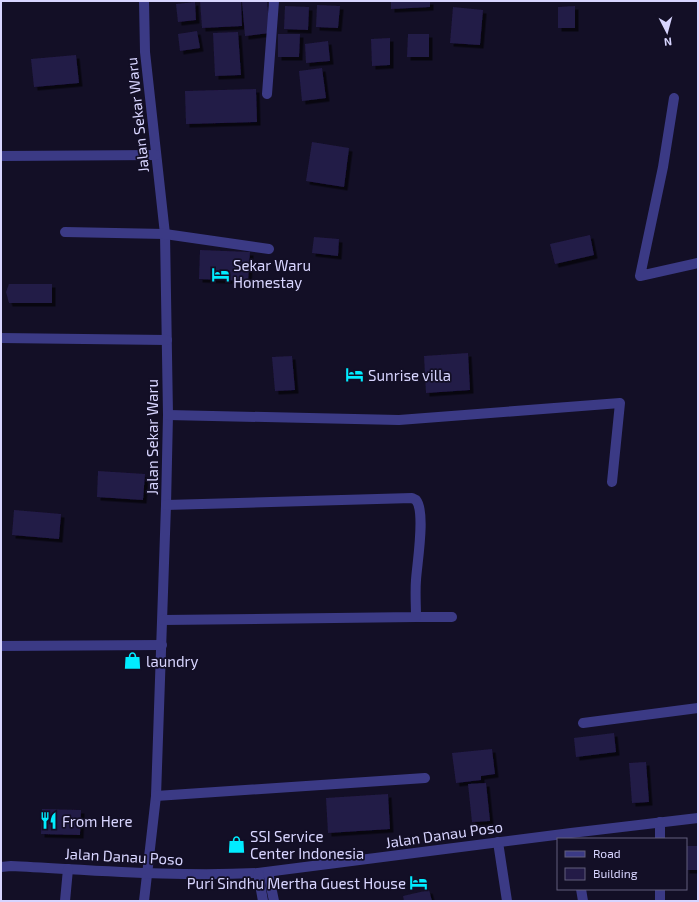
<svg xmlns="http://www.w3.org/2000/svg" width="699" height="902" font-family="'Exo 2',sans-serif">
<defs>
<filter id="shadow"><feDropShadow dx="3.5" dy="3.5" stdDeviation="0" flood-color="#0009"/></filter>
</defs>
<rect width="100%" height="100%" fill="#130f26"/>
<g fill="#231b47" filter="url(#shadow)">
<path d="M200,1H241L242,26L202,28Z"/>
<path d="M242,1H267L270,33L245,36Z"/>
<path d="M391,1H430V7L391,9Z"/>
<path d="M195,2L196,20L178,22L176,4Z"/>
<path d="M317,5L340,6L338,28L316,27Z"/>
<path d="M285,6L309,7L308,30L284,29Z"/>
<path d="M575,6V28H558V7Z"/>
<path d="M453,7L483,10L480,45L450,43Z"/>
<path d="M197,31L200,48L180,51L178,34Z"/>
<path d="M238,32L241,75L215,76L213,33Z"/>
<path d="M278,34H300L299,57H278Z"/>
<path d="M408,34H429V57H407Z"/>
<path d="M390,38V65L372,66L371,39Z"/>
<path d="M328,41L330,61L306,63L305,44Z"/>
<path d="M76,55L79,83L34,87L31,59Z"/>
<path d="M322,68L326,98L302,101L299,71Z"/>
<path d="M256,89L257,122L186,124L185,91Z"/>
<path d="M312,142L349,148L344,187L306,181Z"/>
<path d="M590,235L594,255L555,264L550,244Z"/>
<path d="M314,237L339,239L338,256L312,253Z"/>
<path d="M200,250L250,252L248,281L199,279Z"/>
<path d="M9,284H52V303H9L6,292Z"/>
<path d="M468,353L470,390L426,393L424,356Z"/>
<path d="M292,356L295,390L275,391L272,357Z"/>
<path d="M98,471L145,474L143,500L97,497Z"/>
<path d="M14,510L61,514L59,539L12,535Z"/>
<path d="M614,733L616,752L576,757L574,738Z"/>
<path d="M492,749L495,774L481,776V780L456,783L452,753Z"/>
<path d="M646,762L649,802L632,803L629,763Z"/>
<path d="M486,783L490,821L472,822L468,784Z"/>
<path d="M388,794L390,829L328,833L326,798Z"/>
<path d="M42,809L81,810L80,835L41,834Z"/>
<rect x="686" y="846" width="12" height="24"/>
<path d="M429,890L432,901H404L403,896Z"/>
</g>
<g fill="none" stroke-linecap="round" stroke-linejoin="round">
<g stroke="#3b3a85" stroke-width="10">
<path d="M144,1L145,52L165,234L168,415L166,505L156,796L144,901"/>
<path d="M267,94L274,1"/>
<path d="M674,98L663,167L640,276L698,263"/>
<path d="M3,156L156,155"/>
<path d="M65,232L165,234L269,249"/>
<path d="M1,338L167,340"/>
<path d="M168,415L399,420L620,403L612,482"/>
<path d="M416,617H452"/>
<path d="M163,620L416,617C416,605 415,592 416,580C417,563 426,512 416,500L412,498L166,505"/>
<path d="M1,646L162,645"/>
<path d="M583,723L698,708"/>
<path d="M156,796L425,778"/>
<path d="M660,839V822"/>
<path d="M498,842L507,901"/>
<path d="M1,867L11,866C94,870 176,877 258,873L571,833L698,818"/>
<path d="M268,872L274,901"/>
<path d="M258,873L263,901"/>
<path d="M581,889L583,901"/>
<path d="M65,901L68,869"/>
<path d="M660,901V889"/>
</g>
</g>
<defs>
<symbol id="hotel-bare" viewBox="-9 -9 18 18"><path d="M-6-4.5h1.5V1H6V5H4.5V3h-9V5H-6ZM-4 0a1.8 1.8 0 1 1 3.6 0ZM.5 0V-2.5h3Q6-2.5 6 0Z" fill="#01ecff" stroke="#130f26" stroke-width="2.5" paint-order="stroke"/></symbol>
<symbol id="shop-bare" viewBox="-9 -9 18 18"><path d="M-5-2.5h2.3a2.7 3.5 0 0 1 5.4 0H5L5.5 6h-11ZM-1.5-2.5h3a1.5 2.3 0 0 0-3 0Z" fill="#01ecff" stroke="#130f26" stroke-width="2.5" paint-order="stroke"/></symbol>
<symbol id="restaurant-bare" viewBox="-9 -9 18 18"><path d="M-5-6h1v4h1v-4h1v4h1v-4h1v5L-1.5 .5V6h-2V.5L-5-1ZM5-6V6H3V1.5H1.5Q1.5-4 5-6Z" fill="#01ecff" stroke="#130f26" stroke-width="2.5" paint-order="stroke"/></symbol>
</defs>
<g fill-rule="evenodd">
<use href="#hotel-bare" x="208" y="262" width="25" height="25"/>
<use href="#hotel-bare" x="342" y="362" width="25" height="25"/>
<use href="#shop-bare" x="120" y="648" width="25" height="25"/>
<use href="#restaurant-bare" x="36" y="808" width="25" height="25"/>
<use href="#shop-bare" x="224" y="832" width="25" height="25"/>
<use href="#hotel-bare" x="406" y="870" width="25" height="25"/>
</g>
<g text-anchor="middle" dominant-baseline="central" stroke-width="3.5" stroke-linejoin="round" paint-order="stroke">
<g font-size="15" fill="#d8d5ff" stroke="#130f26">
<text transform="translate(137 115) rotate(-96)">Jalan Sekar Waru</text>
<text transform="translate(152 437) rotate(-90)">Jalan Sekar Waru</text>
<text transform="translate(444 834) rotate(-8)">Jalan Danau Poso</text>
<text transform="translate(124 856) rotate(3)">Jalan Danau Poso</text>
</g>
<g font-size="15" fill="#d8d5ff" stroke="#130f26" text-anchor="start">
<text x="233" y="265">Sekar Waru<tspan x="233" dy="17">Homestay</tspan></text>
<text x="368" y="375">Sunrise villa</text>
<text x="146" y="661">laundry</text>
<text x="62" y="821">From Here</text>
<text x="250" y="836">SSI Service<tspan x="250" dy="17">Center Indonesia</tspan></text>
<text x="406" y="883" text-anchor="end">Puri Sindhu Mertha Guest House</text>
</g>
</g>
<rect width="699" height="902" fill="none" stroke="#d8d5ff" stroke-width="4"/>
<rect x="557" y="838" width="130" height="52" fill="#130f26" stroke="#625e7d"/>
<rect x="565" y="851" width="20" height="6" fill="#3b3a85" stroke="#625e7d"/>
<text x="593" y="858" font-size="12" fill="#d8d5ff">Road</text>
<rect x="565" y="868" width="20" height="12" fill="#231b47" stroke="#625e7d"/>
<text x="593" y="878" font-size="12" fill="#d8d5ff">Building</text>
<g transform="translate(667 32) rotate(174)" stroke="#130f26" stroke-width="3" paint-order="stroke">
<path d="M0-3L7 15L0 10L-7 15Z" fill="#d8d5ff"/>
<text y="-6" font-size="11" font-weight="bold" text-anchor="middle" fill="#d8d5ff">N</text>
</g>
</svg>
